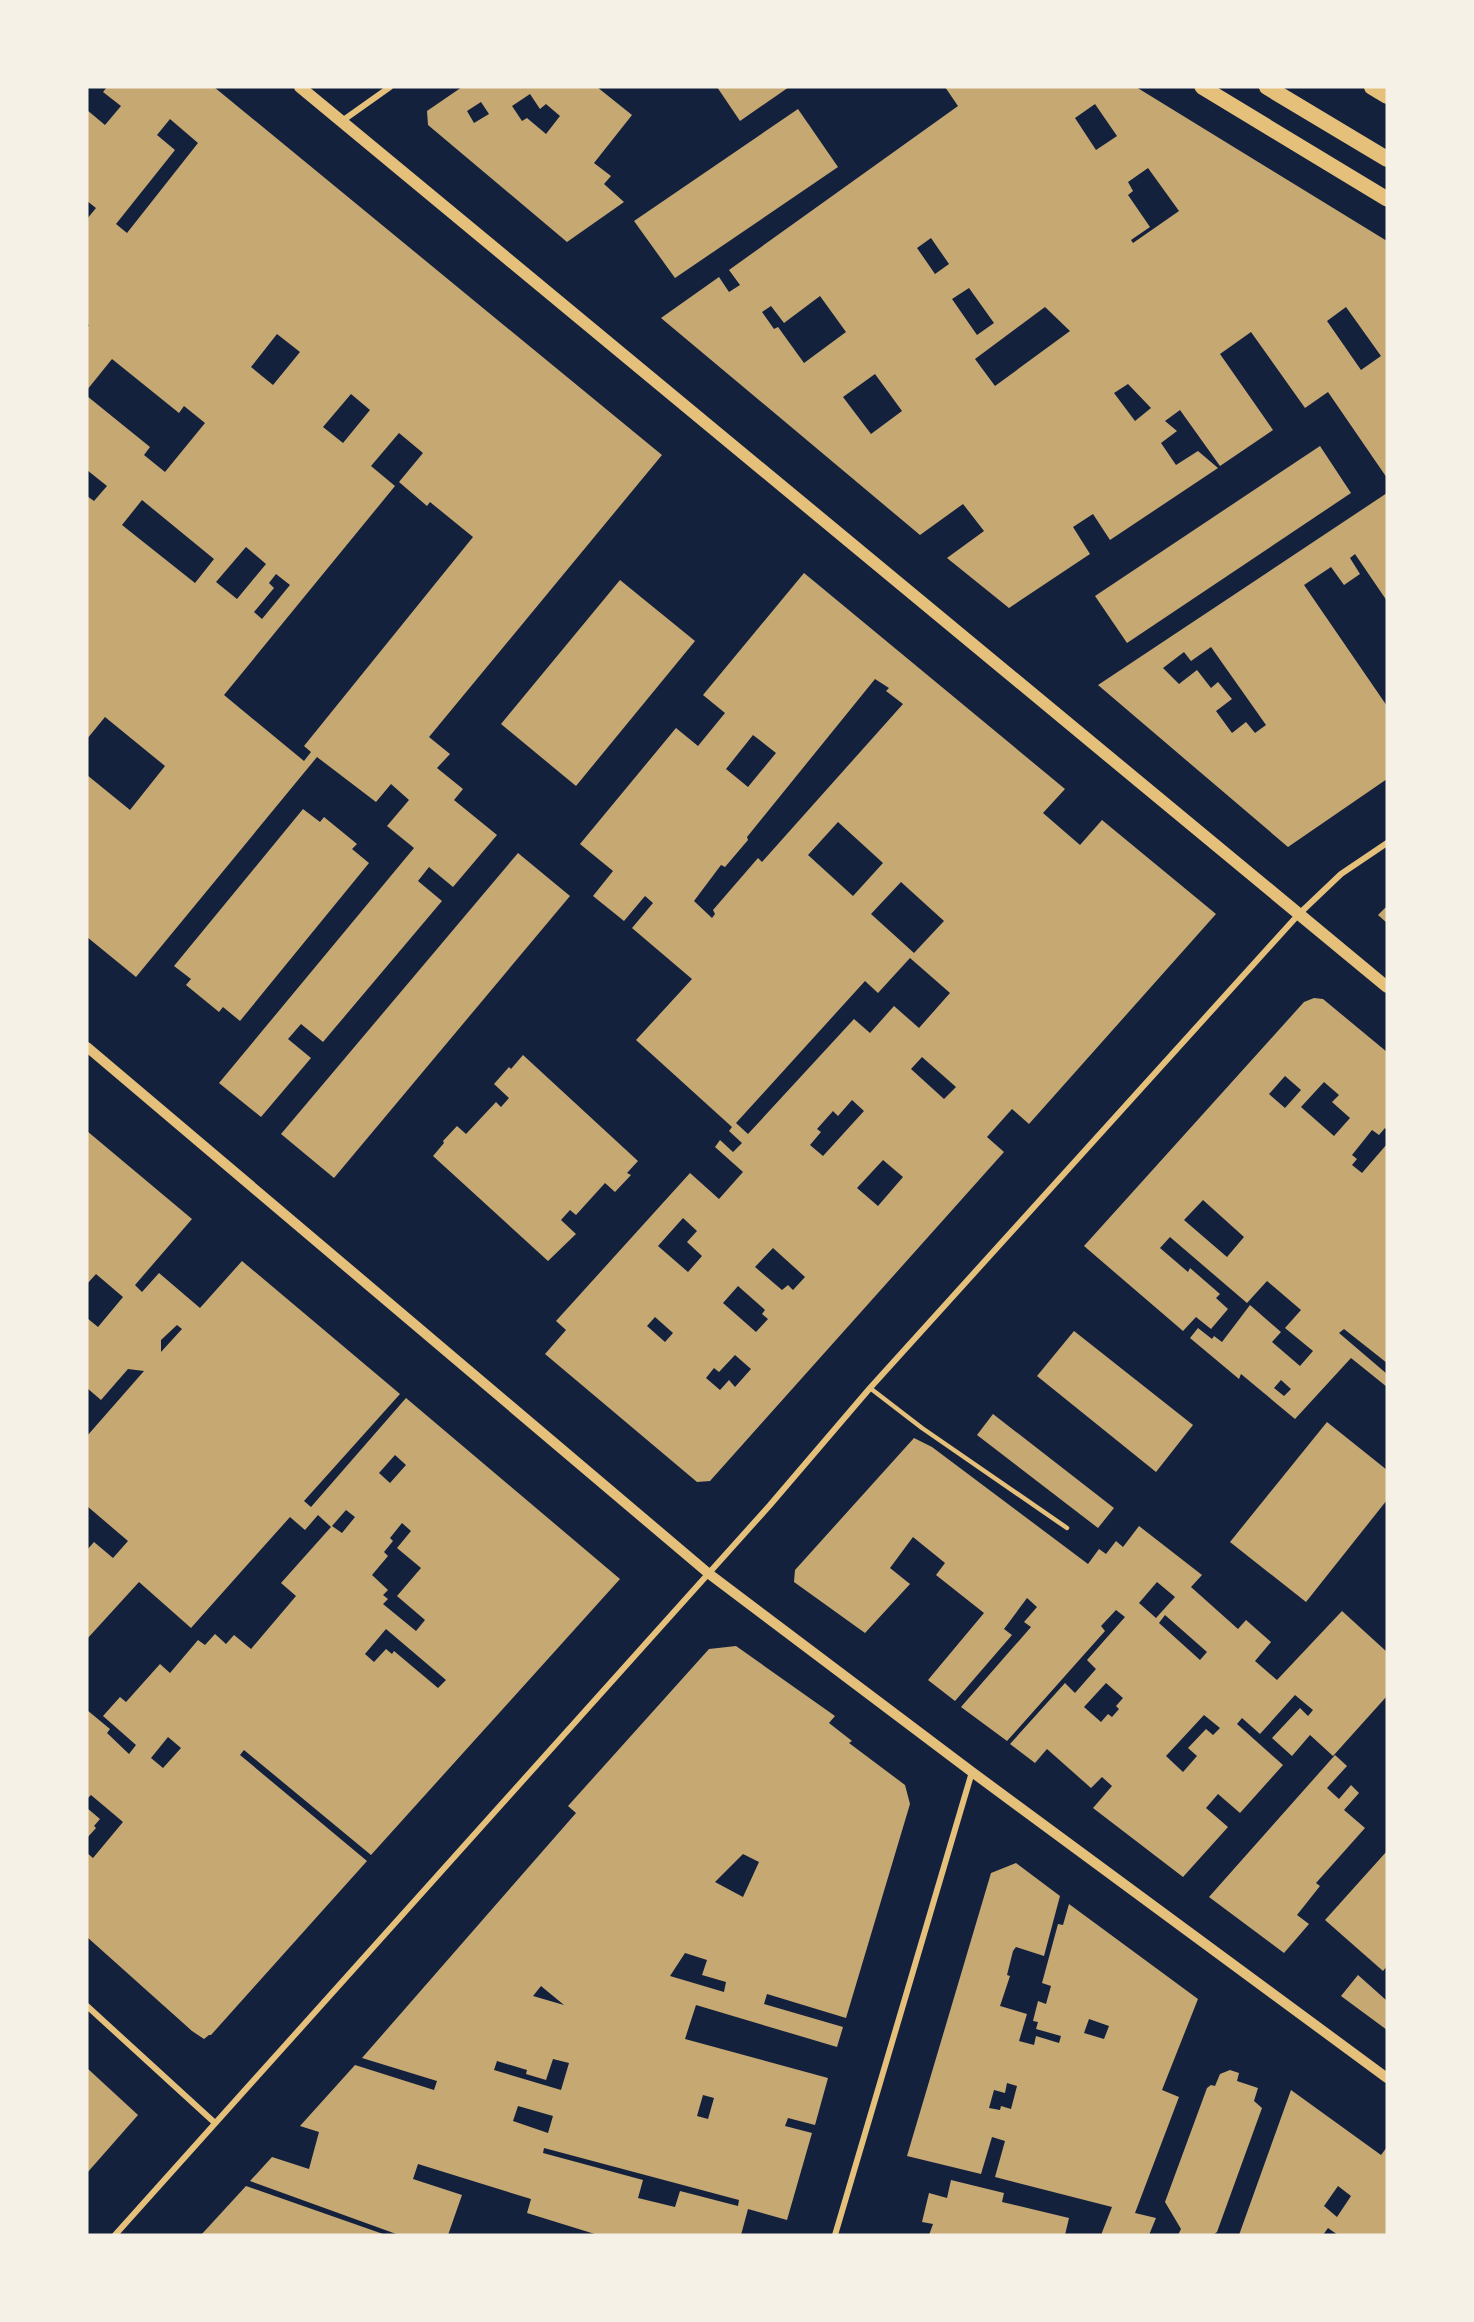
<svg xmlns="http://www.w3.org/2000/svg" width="1474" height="2322" font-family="'Noto Sans',sans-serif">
<rect width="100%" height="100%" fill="#14213d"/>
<g fill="#c6a872" fill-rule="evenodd">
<path d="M107,87H214L662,455L429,737L450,754L437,768L463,789L454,800L497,835L453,887L429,867L418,881L442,901L323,1042L301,1024L288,1039L311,1058L261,1117L219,1083L414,848L387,826L409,800L391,784L376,802L317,757L136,977L87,937V775L130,810L165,766L105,717L87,739V496L94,501L107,486L87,470V396L150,447L144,455L165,472L205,423L184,406L179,413L112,359L87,390V328L89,325L87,324V219L96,208L87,201V110L105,125L121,106L103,92ZM170,119L198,143L127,233L116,224L175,150L157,135ZM277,334L300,352L273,385L251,367ZM351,394L370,410L343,443L323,427ZM399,433L423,453L399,482L427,506L430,502L473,537L304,746L311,752L304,761L224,695L395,486L371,466ZM142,500L214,559L195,583L122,525ZM246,547L266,564L237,599L216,582ZM276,574L290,585L262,619L254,612L274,588L269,583Z"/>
<path d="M462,87H597L632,115L594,163L611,176L604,184L624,202L567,242L428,125L427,111ZM530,94L540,109L546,104L560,116L546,134L527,118L522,121L512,106ZM481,102L489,114L474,123L467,111Z"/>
<path d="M717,87H789L740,121Z"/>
<path d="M945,87H1136L1387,241V478L1328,392L1305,408L1251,332L1220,354L1273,430L1220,466L1180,410L1165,421L1177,431L1161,443L1176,465L1198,451L1218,468L1110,540L1093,514L1073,527L1090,554L1009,608L947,558L984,531L963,504L920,535L661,318L719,277L729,292L740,285L729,270L958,106ZM1095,104L1117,136L1096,150L1075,118ZM1148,168L1179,211L1133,243L1131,240L1150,227L1128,195L1133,191L1128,182ZM931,238L949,264L935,274L917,248ZM969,288L994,323L977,335L952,299ZM820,296L846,332L804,363L778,327L774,329L762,312L771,306L784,323ZM1045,307L1070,331L995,386L975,359ZM1346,307L1381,356L1361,370L1327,321ZM875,374L902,411L871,434L843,397ZM1128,384L1151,408L1135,421L1114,393Z"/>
<path d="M798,109L838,167L675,278L634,221Z"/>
<path d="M1320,446L1351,493L1127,643L1095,596Z"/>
<path d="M1387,493V601L1355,554L1350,558L1360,574L1344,585L1331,567L1304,585L1387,706V779L1288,847L1098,685ZM1211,647L1266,725L1255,733L1246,722L1232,733L1216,711L1232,699L1218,682L1211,688L1197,670L1179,684L1163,668L1184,652L1191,661Z"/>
<path d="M804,573L1065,789L1043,813L1080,845L1102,820L1216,914L1029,1124L1012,1109L987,1137L1004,1152L710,1481L697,1482L545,1354L566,1330L556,1321L690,1173L719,1199L743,1172L715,1147L720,1140L733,1152L742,1143L729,1131L732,1127L636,1040L692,979L632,928L653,903L645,896L624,921L593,896L613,871L580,844L676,728L698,746L725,713L703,695ZM875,679L889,688L886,691L903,704L762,862L758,858L713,910L715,914L712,918L694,901L721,865L725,867L748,840L747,837ZM753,735L776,753L748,787L726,769ZM838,822L883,863L853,896L808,855ZM901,882L944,921L914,953L871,914ZM910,958L950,993L919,1028L894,1006L870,1033L854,1019L748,1134L736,1123L865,981L878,993ZM922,1057L956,1087L944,1099L911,1069ZM852,1100L864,1111L823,1156L810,1145L821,1132L817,1129L833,1111L838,1116ZM883,1160L903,1177L878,1206L857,1188ZM683,1218L697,1231L687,1242L702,1256L688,1272L658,1246ZM773,1248L805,1277L793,1290L788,1285L782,1290L755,1267ZM738,1286L765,1310L762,1314L768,1319L756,1332L723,1303ZM655,1317L673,1333L665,1342L647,1326ZM735,1355L751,1369L735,1387L729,1380L720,1390L706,1378L714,1368L719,1372Z"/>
<path d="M620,580L695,641L576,786L501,724Z"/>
<path d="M303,809L320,822L324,817L357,844L352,849L369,863L240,1021L223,1007L219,1012L186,985L191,979L174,966Z"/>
<path d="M518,853L570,896L334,1178L281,1134Z"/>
<path d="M1387,906V923L1378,915Z"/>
<path d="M1314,998L1323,999L1387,1052V1130L1385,1128L1379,1135L1372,1130L1352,1155L1357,1159L1352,1165L1362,1173L1387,1144V1363L1344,1329L1339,1333L1387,1374V1387L1351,1358L1295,1419L1241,1374L1239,1379L1190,1338L1198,1328L1212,1339L1214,1336L1222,1342L1250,1305L1281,1332L1272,1342L1300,1366L1313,1351L1285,1328L1301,1310L1267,1281L1247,1303L1170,1237L1160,1248L1188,1272L1190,1268L1220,1294L1216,1298L1228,1309L1211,1329L1196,1317L1183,1331L1084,1246L1304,1002ZM1285,1076L1301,1090L1285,1108L1269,1094ZM1324,1082L1339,1095L1332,1102L1350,1118L1334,1136L1301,1107ZM1203,1200L1244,1237L1227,1257L1184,1220ZM1281,1380L1291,1389L1284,1396L1274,1388Z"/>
<path d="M523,1055L638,1161L627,1173L631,1175L615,1192L605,1183L576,1215L570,1210L561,1220L576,1234L548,1261L433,1156L444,1143L443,1141L457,1126L466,1134L496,1102L501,1107L509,1098L494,1084L509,1067L511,1069Z"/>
<path d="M87,1131L192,1219L135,1285L142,1292L159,1273L200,1308L242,1261L400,1394L304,1501L311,1507L406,1398L620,1579L371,1855L244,1750L240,1755L367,1861L211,2035H209L204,2039L192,2031L87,1937V1853L93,1858L123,1822L91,1795L87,1799V1710L110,1729L107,1733L129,1754L136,1745L103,1716L120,1697L126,1702L160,1664L170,1673L198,1640L205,1645L215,1634L226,1644L234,1635L251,1649L296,1596L281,1583L331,1527L318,1515L305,1530L290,1517L191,1628L139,1582L87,1639V1550L94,1542L113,1558L128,1541L87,1506V1436L144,1371L128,1369L101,1400L87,1388V1318L98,1327L123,1297L96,1274L87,1284ZM177,1325L182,1329L161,1352V1340ZM395,1455L406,1465L390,1483L379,1473ZM346,1510L355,1517L342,1533L332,1526ZM402,1523L411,1531L397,1548L421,1568L397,1596L425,1620L416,1631L383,1604L388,1599L383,1595L388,1590L372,1575L388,1556L384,1552L393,1541L390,1538ZM386,1629L446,1680L438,1688L394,1651L392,1654L386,1649L374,1662L365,1654ZM168,1737L181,1748L163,1768L151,1758Z"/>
<path d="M1074,1331L1193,1425L1156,1472L1037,1376Z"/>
<path d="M993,1414L1114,1508L1098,1528L977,1435Z"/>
<path d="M1327,1422L1387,1470V1500L1306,1602L1230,1542Z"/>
<path d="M914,1438L932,1447L1088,1564L1099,1549L1106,1554L1116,1541L1123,1547L1139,1526L1202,1575L1191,1587L1238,1629L1246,1620L1271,1642L1255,1661L1277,1680L1342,1611L1387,1652V1696L1333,1756L1310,1735L1292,1756L1272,1738L1300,1708L1308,1716L1313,1710L1295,1695L1260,1734L1242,1718L1237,1724L1283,1765L1240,1813L1218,1794L1206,1808L1228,1827L1183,1877L1093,1808L1112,1786L1102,1777L1091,1788L1047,1749L1035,1763L1010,1744L1065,1683L1075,1693L1096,1669L1087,1660L1125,1617L1116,1610L1101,1626L1105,1631L1007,1741L961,1707L1031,1627L1024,1622L1037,1607L1027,1598L1004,1629L1012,1635L955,1701L928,1680L984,1613L936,1575L945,1563L913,1537L890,1568L910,1584L865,1633L794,1582L795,1570ZM1157,1582L1175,1597L1156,1618L1139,1603ZM1165,1615L1207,1652L1200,1660L1159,1623ZM1106,1683L1123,1698L1116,1706L1119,1709L1112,1717L1108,1714L1101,1722L1084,1707ZM1204,1715L1220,1728L1213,1735L1206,1729L1188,1748L1197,1756L1183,1772L1166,1756Z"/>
<path d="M736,1646L835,1716L829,1723L852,1741L849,1743L905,1785L910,1804L846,2018L767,1994L764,2004L843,2027L837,2047L696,2005L685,2039L828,2078L815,2125L788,2118L785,2126L812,2133L787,2220L748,2209L741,2235H598L527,2213L531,2199L418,2164L413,2179L462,2195L448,2235H399L250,2181L272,2157L309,2169L319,2132L300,2126L355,2065L434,2090L437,2081L362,2058L576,1813L568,1806L709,1649ZM743,1854L759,1862L743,1897L715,1882ZM685,1953L707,1960L702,1975L726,1982L724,1992L670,1976ZM541,1986L564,2005L533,1996ZM553,2059L569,2063L561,2090L494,2070L497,2061L527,2070L526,2074L546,2080ZM703,2095L714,2098L708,2119L697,2116ZM518,2106L553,2116L548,2133L513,2121ZM544,2148L739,2200L738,2206L680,2191L675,2207L638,2198L643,2180L543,2153Z"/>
<path d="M1335,1755L1347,1766L1327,1788L1339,1799L1351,1785L1359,1793L1344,1810L1365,1828L1316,1883L1320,1886L1297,1915L1309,1924L1284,1953L1209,1897Z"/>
<path d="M87,1808L100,1819L94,1826L96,1828L87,1838Z"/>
<path d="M1387,1851V1966L1383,1971L1325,1920Z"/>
<path d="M1016,1863L1060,1896L1044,1956L1016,1947L1013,1951L1007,1975L1010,1976L1000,2006L1027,2014L1019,2041L1034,2045L1036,2036L1059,2043L1061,2036L1036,2029L1038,2022L1033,2021L1038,2001L1046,2004L1051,1986L1042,1983L1058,1924L1063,1925L1069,1904L1198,1999L1162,2090L1179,2097L1135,2213L1156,2218L1149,2235H1101L1112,2207L995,2177L1005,2141L992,2137L981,2174L907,2156L991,1873ZM1089,2019L1109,2026L1104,2039L1084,2033ZM1007,2083L1017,2086L1011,2109L1001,2106L1000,2110L989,2108L994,2090L1005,2093Z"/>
<path d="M1358,1975L1386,2000L1387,1999V2030L1341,1996Z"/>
<path d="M87,2068L138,2115L87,2173Z"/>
<path d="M1230,2070L1239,2073L1237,2081L1258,2088L1254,2101L1262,2108L1217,2232L1213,2235H1178L1181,2229L1165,2202L1207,2088L1211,2085L1215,2086L1220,2074Z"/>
<path d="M1291,2090L1381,2155L1387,2147V2235H1338L1328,2228L1323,2235H1239ZM1338,2186L1351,2196L1337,2217L1324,2206Z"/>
<path d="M951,2180L1004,2193L1002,2202L1069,2218L1065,2235H929L933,2224L922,2222L929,2193L947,2198Z"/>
<path d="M246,2186L386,2235H201Z"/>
</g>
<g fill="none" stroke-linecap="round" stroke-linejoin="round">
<path stroke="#e5c07b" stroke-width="4.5" d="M870,1388L922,1428L1067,1528"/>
<g stroke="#e5c07b" stroke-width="6">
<path d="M342,121L390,87"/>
<path d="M87,2006L215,2123"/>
<path d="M115,2235L770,1505L870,1388L1299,914L1341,874L1387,843"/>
<path d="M835,2235L972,1772"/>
</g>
<path stroke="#e5c07b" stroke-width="10" d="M87,1047L708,1573L972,1772L1387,2078"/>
<path stroke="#e5c07b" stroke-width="12" d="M300,87L1387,987"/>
<path stroke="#e5c07b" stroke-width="15" d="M1202,87L1387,199"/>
<g stroke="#e5c07b" stroke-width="16">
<path d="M1267,87L1387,159"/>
<path d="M1372,87L1387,96"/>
</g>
</g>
<rect width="1474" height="2322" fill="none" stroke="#f6f1e7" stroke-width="177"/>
</svg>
